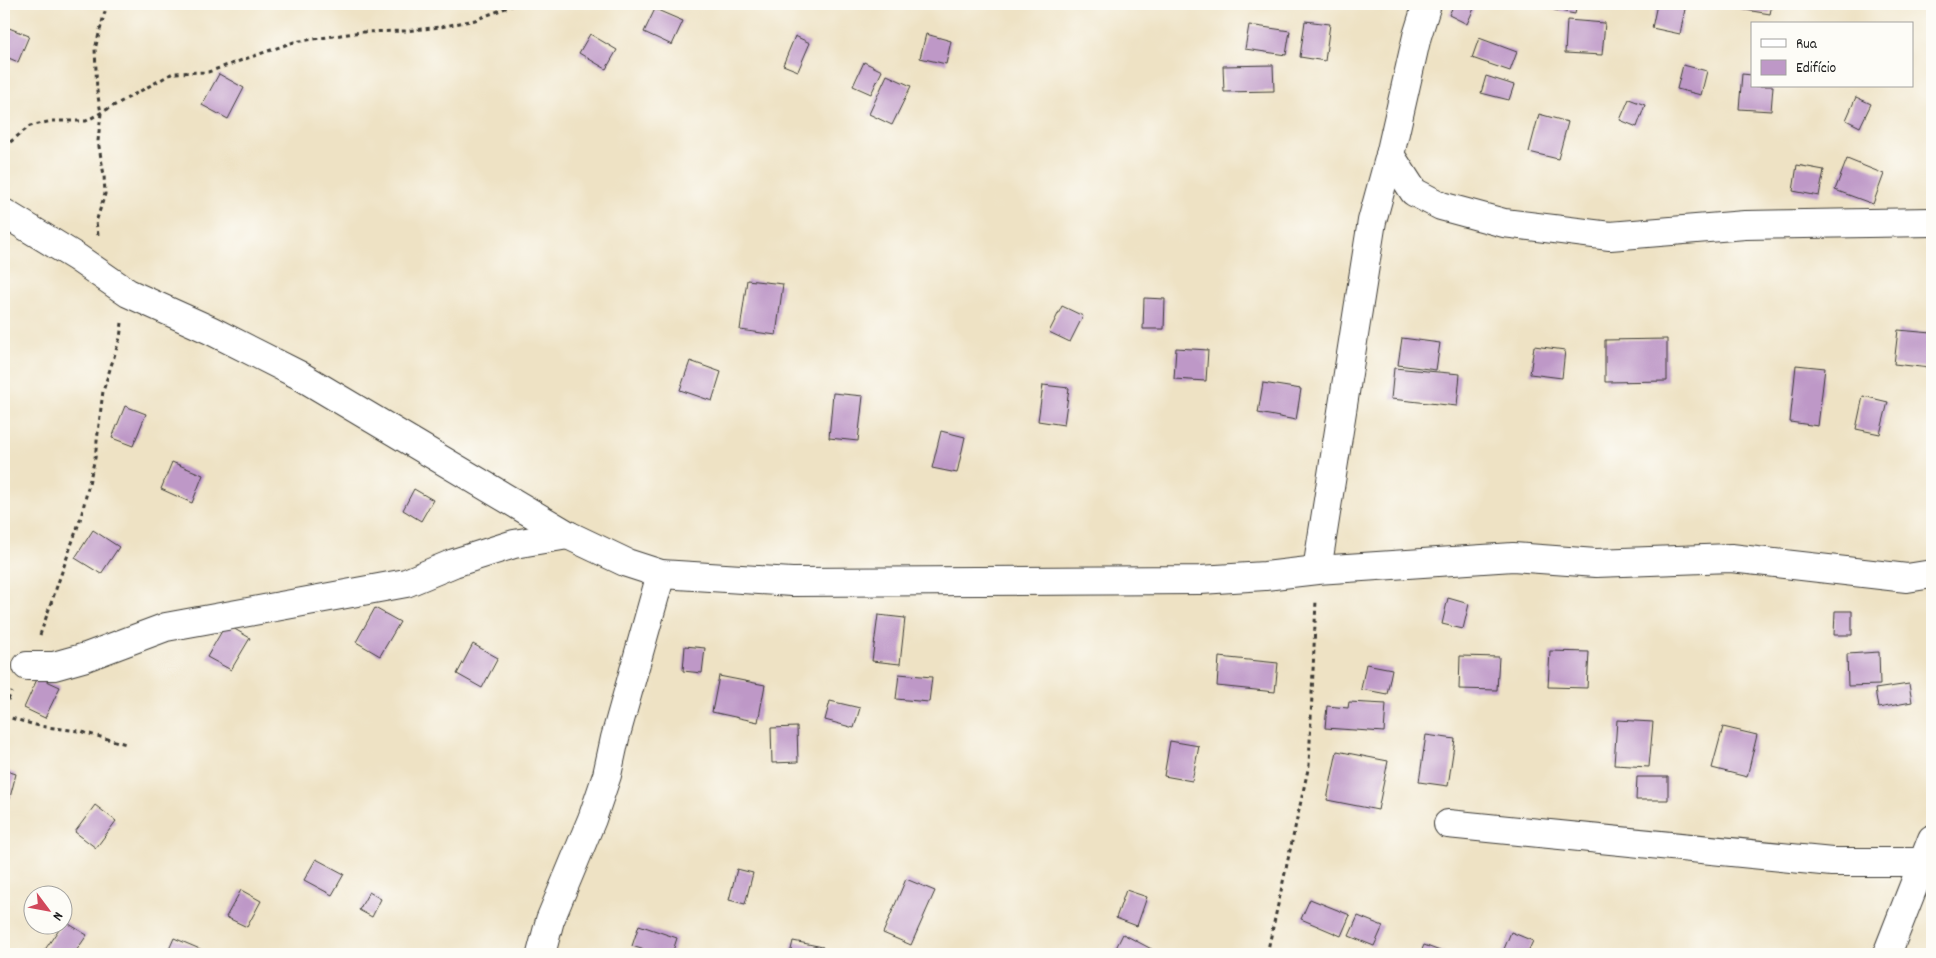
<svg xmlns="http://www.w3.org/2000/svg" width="1936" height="958" font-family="Dekko,sans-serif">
<rect width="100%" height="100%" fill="#fdfcf7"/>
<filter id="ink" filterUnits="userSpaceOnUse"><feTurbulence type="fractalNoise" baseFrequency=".02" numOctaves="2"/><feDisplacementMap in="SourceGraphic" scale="10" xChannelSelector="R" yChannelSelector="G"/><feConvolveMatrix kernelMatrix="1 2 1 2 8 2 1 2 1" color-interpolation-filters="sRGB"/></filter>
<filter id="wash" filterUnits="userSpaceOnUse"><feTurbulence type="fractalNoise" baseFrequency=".0096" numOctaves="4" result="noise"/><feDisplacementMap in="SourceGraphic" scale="20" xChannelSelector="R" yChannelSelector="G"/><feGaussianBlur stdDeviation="1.12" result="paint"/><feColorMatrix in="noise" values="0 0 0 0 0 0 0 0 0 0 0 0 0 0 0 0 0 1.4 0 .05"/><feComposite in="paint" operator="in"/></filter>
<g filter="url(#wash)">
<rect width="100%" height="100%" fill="#eee2c4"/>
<g id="blocks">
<g fill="#be98c7">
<path d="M1454,4H1476L1467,24L1449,15Z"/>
<path d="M1555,4H1577L1575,14L1554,10Z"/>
<path d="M1657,4H1686L1680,34L1652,28Z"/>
<path d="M1741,4H1772L1770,14L1740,9Z"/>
<path d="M655,9L683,21L672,45L644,32Z"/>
<path d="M1567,20L1605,23L1602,55L1565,53Z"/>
<path d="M1305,21L1330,24L1325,61L1300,57Z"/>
<path d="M1249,25L1290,31L1286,55L1245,49Z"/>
<path d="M4,26L29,36L18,62L4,56Z"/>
<path d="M590,34L617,50L606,69L579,53Z"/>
<path d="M926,34L951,41L946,64L920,58Z"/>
<path d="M795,36L810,43L798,71L783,65Z"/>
<path d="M1479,38L1517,52L1510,71L1472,58Z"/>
<path d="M864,62L882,71L871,94L853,86Z"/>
<path d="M1273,65L1274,91L1224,92L1223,66Z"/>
<path d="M1683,65L1707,71L1701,95L1677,89Z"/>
<path d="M219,74L244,88L228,119L202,105Z"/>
<path d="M1742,74L1752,75V86H1773L1771,111L1739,109Z"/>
<path d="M887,75L911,86L892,125L869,114Z"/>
<path d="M1486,76L1514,85L1509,100L1481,93Z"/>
<path d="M1856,97L1871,104L1860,127L1846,120Z"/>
<path d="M1629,99L1645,105L1637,127L1620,120Z"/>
<path d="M1539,114L1568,122L1558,159L1529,152Z"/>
<path d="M1847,159L1884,174L1873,204L1835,190Z"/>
<path d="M1797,165L1824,170L1819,196L1793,191Z"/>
<path d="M747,280L783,284L776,335L740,330Z"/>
<path d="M1144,298L1165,299L1164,329H1143Z"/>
<path d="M1062,306L1083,316L1070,342L1049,332Z"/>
<path d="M1898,330L1932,333L1930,368L1894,364Z"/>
<path d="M1402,338L1440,343L1436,370L1398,365Z"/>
<path d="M1667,339V381L1605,382V340Z"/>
<path d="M1534,346L1565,350L1562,378L1530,374Z"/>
<path d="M1176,348L1208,350L1206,381L1174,379Z"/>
<path d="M690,361L721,372L712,401L680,390Z"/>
<path d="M1796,365L1825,368L1818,426L1790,422Z"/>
<path d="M1394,368L1460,374L1457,406L1391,399Z"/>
<path d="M1263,383L1301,389L1296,420L1258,413Z"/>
<path d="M1043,385L1069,388L1064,425L1038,421Z"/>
<path d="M833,393L863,396L858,441L829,438Z"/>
<path d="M1863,396L1888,402L1880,434L1856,429Z"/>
<path d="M125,406L146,414L133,446L112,438Z"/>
<path d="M941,431L965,437L957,473L932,468Z"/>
<path d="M172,462L203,475L192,503L161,489Z"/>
<path d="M414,489L433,500L421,521L403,510Z"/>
<path d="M93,530L119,547L101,574L75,558Z"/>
<path d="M1448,598L1469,604L1463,629L1442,624Z"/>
<path d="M375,608L400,622L380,656L356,642Z"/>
<path d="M1835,611H1852V635H1834Z"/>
<path d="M878,615L905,618L900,664L872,661Z"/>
<path d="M226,624L250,638L231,670L207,657Z"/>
<path d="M473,644L498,658L482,688L457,674Z"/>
<path d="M685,646L705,648L702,673L683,671Z"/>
<path d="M1550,651L1589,652L1587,688L1548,687Z"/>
<path d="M1879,652L1880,685L1848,686L1847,654Z"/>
<path d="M1460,656L1499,657L1497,690L1459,689Z"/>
<path d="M1219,657L1278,663L1275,692L1217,686Z"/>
<path d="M1366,664L1392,669L1387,694L1361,689Z"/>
<path d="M899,674L932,677L929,702L896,699Z"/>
<path d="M719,676L765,685L758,722L712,712Z"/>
<path d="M38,677L60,687L45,718L24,708Z"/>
<path d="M1909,684L1912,702L1878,708L1875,689Z"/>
<path d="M830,701L860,708L854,728L825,720Z"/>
<path d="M1349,702L1386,704L1384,732L1325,728L1327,706L1348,708Z"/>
<path d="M1617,720L1653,722L1649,767L1614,765Z"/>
<path d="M797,727L798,762L772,763L771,728Z"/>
<path d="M1723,727L1757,735L1747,777L1712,768Z"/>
<path d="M1426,735L1455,739L1448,786L1419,782Z"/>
<path d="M1170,741L1199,746L1192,781L1164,776Z"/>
<path d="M1337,751L1388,761L1378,810L1327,800Z"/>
<path d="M4,770L16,774L6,813L4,812Z"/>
<path d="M1637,777H1668V800H1636Z"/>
<path d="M95,805L116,821L96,848L75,832Z"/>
<path d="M316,859L344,874L332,895L304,880Z"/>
<path d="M737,869L753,873L745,904L729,900Z"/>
<path d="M906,879L935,891L911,945L883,933Z"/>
<path d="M241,890L261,901L247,927L226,917Z"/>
<path d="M1126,890L1147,897L1137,926L1116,918Z"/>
<path d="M369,892L381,899L372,917L359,910Z"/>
<path d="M1310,899L1350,915L1341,936L1301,919Z"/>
<path d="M1358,916L1383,926L1374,946L1349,936Z"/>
<path d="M64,921L87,935L74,954H42L61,926H62Z"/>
<path d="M639,925L677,938L672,954H657L632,946Z"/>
<path d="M1511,932L1533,941L1527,954H1502Z"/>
<path d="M1123,934L1161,954H1113Z"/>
<path d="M174,938L207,952L205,954H167Z"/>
<path d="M793,941L823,947L821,954H790Z"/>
<path d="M1424,945L1448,954H1420Z"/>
</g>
</g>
</g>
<g filter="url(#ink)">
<use href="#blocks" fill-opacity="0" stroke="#3c3a35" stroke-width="1"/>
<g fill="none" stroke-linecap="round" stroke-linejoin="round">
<defs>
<g id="minor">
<path d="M1390,155L1414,192L1441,206L1504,223L1610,236L1745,225L1932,222"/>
<path d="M4,213L76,257L128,293L210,330L299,375L568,535L627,563L661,574L792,582L1200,580L1265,576L1317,570L1513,557L1596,563L1731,558L1907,578L1932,574"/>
<path d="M1317,570L1372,221L1390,155L1417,36L1427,4"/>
<path d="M27,666H54L86,657L166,627L406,583L454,563L514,544L568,535"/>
<path d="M1448,824L1832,862H1932"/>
<path d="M541,954L550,920L592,819L607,775L615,738L661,574"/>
<path d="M1887,954L1932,839"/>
</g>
</defs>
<use href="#minor" stroke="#3c3a35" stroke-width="30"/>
<g stroke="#3c3a35" stroke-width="3" stroke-dasharray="4 4" stroke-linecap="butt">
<path d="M4,147L30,126L52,121H86L173,73L208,72L294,42L361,32L405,31L440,27L475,20L516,4"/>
<path d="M98,235L96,222L105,194L104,175L98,141L101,113L97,91L95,49L107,4"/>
<path d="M40,635L81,517L95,458L103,391L120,338L122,323"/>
<path d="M4,707L12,692"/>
<path d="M4,716L39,726L79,731L126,744"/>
<path d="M1267,954L1309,765L1316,600"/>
</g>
<use href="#minor" stroke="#fff" stroke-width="28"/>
</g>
</g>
<rect width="1936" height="958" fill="none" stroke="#fdfcf7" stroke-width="20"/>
<rect x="1751" y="22" width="162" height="65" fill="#fdfcf7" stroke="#a3a29f"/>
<rect x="1761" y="39" width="25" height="8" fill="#ffffff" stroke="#a3a29f"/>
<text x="1796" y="48" font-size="15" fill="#1c1c1c">Rua</text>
<rect x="1761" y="60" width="25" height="15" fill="#be98c7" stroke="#a3a29f"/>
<text x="1796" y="72" font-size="15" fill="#1c1c1c">Edifício</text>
<g transform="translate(48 910) rotate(122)"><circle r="24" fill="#fdfcf7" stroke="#a3a29f"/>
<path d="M0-4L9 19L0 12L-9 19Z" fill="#d1495b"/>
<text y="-8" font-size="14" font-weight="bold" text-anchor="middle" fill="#1c1c1c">N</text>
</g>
</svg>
